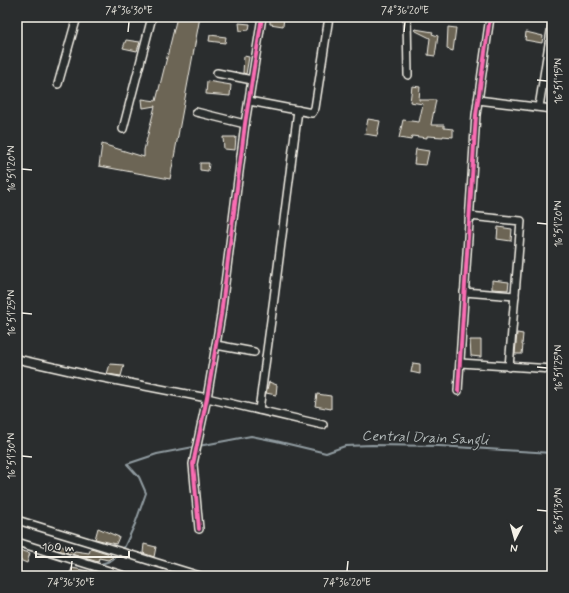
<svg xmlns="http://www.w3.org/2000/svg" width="569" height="593" font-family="Mynerve,sans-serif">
<rect width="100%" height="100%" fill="#2a2d2e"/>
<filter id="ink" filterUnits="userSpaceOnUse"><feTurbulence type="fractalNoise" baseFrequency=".025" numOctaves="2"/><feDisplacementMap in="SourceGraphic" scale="8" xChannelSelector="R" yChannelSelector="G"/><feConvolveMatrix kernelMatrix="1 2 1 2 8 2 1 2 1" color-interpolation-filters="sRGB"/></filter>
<g filter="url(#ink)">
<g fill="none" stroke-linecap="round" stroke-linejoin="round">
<g stroke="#909ba0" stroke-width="2">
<path d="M123,550L135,524L146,493L139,477L127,464L157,454L251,436L276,441L326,453L345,446L372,445L439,446L552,453"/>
<path d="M98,565L110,561L121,554"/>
<path d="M89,576L93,568"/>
</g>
</g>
<g fill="#6c6555" stroke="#f4f1e8">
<path d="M177,17H200L170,179L99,166L102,144L144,157V150L155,106L143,108L142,99L156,101Z"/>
<path d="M270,17H284L283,26L270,24Z"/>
<path d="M239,23L250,24L249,30L240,31Z"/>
<path d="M448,27L456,28L453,51L447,49Z"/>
<path d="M415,29L433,32L432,34L438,36L435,56L428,55L430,38L414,30Z"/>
<path d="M526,32L543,36L542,43L525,40Z"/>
<path d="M210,35L226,37L225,43L209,41Z"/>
<path d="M126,40L140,42L137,51L123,48Z"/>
<path d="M244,56L249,57L246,74L243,73Z"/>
<path d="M207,81L231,85L230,96L206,94Z"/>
<path d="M412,86L420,87L419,100H436L431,125H444V128L453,129V137L443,136V137L427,136V138L412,136L411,140L399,138L403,120L419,122L423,104L410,102Z"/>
<path d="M368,119L380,121L377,136L365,134Z"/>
<path d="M223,137H236L235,150L224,149Z"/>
<path d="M416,149L429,151L426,165L414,164Z"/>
<path d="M200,163H209L208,171L200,170Z"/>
<path d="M498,227L512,229L511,241L497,239Z"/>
<path d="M492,280L509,282L508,290L492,289Z"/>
<path d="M517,333L523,334L522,345H523L522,354H515Z"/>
<path d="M470,340H481V357L471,356Z"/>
<path d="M413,363L420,364V374L411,372Z"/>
<path d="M110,364L124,365L121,376L107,374Z"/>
<path d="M269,382L277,385L276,395L266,393Z"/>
<path d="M317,394L331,396V409L315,406Z"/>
<path d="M98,528L119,537L116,544L95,539Z"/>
<path d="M49,542L61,545L66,549L74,552L75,551L89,553L91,548L110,554L113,557L108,560L99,558L98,562L48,547Z"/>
<path d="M144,544L156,547L154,557L143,553Z"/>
<path d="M19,550L30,553L27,563L17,559V554Z"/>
<path d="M72,568L88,571L86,576H69Z"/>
</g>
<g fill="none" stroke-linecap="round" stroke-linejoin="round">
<defs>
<g id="minor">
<path d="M407,17L408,75"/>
<path d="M217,73L252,80"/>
<path d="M58,84L77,17"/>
<path d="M478,100L552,109"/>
<path d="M249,101L312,113L315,108L329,17"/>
<path d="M539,107L552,25"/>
<path d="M196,112L245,124"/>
<path d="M123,129L152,17"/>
<path d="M469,216L521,221L509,367"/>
<path d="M464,292L515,296"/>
<path d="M552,318V324"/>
<path d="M216,345L254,352"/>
<path d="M17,359L88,375L207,398L323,425"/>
<path d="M460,363L552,369"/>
<path d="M458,391L476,115L490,17"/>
<path d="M259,410L274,298L298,110"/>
<path d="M17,520L200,576"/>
<path d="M199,529L193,464L207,398L221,315L245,124L262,17"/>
<path d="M17,542L125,576"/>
</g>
</defs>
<use href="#minor" stroke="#f4f1e8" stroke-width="10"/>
<use href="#minor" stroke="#2a2d2e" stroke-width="7"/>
<defs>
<g id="cycleway">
<path d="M458,391L476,115L490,17"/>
<path d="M199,529L193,464L207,398L221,315L245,124L262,17"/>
</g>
</defs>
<use href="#cycleway" stroke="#2a2d2e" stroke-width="6"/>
<use href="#cycleway" stroke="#f96db3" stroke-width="4"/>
</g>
</g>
<path fill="none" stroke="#f4f1e8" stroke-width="1.5" d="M128,32L129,22M404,32L405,22M537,80L547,81M22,169L32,170M537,223L547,224M22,313L32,314M537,367L547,368M22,456L32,457M537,510L547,511M71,571L72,561M347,571L348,561"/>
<g text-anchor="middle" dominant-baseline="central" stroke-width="3" stroke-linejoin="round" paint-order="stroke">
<g font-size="14" font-style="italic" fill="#b1b8b8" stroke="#2a2d2e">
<text transform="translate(425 438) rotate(2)">Central Drain Sangli</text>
</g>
</g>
<rect width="569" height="593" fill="none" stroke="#2a2d2e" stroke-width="44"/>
<g transform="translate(515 539) rotate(186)" stroke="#2a2d2e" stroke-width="3" paint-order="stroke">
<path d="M0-3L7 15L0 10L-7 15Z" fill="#f4f1e8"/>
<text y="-6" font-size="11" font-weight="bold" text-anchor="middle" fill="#f4f1e8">N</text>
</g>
<path d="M36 551v6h93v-6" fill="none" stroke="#f4f1e8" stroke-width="2"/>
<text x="42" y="551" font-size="12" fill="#f4f1e8" stroke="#2a2d2e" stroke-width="3" paint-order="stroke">100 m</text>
<rect x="22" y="22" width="525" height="549" fill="none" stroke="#f4f1e8" stroke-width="1.5"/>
<g font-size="10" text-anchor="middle" fill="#f4f1e8">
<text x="129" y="14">74°36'30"E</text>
<text x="405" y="14">74°36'20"E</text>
<text transform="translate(558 81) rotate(-90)" y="4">16°51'15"N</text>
<text transform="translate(11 169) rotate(-90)" y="4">16°51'20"N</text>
<text transform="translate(558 224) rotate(-90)" y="4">16°51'20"N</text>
<text transform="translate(11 313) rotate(-90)" y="4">16°51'25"N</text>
<text transform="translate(558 368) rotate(-90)" y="4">16°51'25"N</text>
<text transform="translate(11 456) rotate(-90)" y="4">16°51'30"N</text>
<text transform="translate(558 511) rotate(-90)" y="4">16°51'30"N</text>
<text x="71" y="586">74°36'30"E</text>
<text x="347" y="586">74°36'20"E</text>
</g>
</svg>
